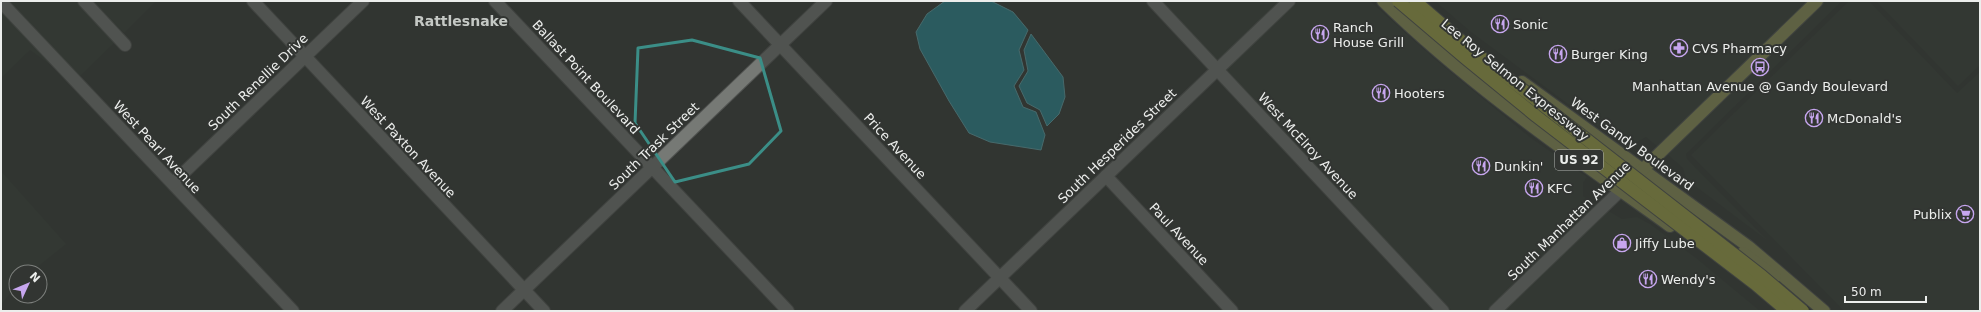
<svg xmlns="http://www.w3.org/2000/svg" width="1981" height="312" font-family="'DejaVu Sans',sans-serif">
<rect width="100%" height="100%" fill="#323532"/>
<g fill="#353d35">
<path d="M9,1H76L115,42L80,76Z"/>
<path d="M93,1H156L124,33Z"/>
<path d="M1161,1H1281L1218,61Z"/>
<path d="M1298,1H1370L1436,60L1531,138L1587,177L1583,183V196L1597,205L1487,311H1452L1226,69Z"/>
<path d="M1435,1H1809L1658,147L1646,137L1637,142L1622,144L1471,32Z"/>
<path d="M1825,1H1842L1686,154L1687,159L1768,241L1686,179L1683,168L1667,154Z"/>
<path d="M1849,1H1869L1957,93L1980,72V311H1844L1691,155Z"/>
<path d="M1876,1H1980V65L1958,86Z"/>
<path d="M1,11L16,27L55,68L30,50L1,78Z"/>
<path d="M1,171L66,244L31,272H16V286L1,305Z"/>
<path d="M1607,210L1622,219L1637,217L1650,224L1696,258L1760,311H1504Z"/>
</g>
<g fill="#258b98" stroke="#61a9b1">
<path d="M945,1H991L1013,12L1028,30L1019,50L1024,70L1014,86L1023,107L1036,112L1045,135L1041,150L990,142L969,133L949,101L920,49L916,32L927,14Z"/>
<path d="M1031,34L1063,77L1065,97L1059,114L1047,126L1040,110L1027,103L1019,86L1028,71L1024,50Z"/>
</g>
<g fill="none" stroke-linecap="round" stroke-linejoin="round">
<defs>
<g id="minor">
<path d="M84,1L125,45"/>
<path d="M253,1L544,311"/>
<path d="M495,1L788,311"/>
<path d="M739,1L1031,311"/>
<path d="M1153,1L1443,311"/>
<path d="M1,2L293,311"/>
<path d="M1106,176L1232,311"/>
<path d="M173,183L363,1"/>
<path d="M502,311L826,1"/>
<path d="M965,311L1289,1"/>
<path d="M1495,311L1621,190"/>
</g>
<g id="major">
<path d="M1383,1C1470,86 1571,155 1670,226"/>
<path d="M1522,82L1749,247L1824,311"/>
<path d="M1636,176L1817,1"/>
<path d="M1743,253L1775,277"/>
</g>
</defs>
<use href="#minor" stroke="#515351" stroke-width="14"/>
<use href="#major" stroke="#515351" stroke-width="14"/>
<use href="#minor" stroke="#767975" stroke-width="12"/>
<use href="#major" stroke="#949759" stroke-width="12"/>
<defs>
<g id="highway-bridge">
<path d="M1398,1L1465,58L1536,116L1755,284L1787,311"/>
<path d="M1415,1L1472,50L1762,276L1803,311"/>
</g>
</defs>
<use href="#highway-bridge" stroke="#515351" stroke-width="14" stroke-linecap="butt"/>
<use href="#highway-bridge" stroke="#a8ab47" stroke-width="12"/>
</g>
<path d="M0 0H1981V312H0ZM692,40L760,58L781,131L749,164L675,182L635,123L638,48Z" fill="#323532" fill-opacity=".55" fill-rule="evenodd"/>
<path fill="none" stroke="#3b8e87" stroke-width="3" stroke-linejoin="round" d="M692,40L760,58L781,131L749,164L675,182L635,123L638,48Z"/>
<defs>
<symbol id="restaurant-ring" viewBox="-11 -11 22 22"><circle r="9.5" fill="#323532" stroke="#c7a6ef" stroke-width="1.5"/><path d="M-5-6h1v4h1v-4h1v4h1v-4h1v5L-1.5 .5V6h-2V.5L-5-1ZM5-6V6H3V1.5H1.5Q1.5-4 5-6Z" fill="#c7a6ef"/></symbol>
<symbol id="pharmacy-ring" viewBox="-11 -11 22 22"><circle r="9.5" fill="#323532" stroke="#c7a6ef" stroke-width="1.5"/><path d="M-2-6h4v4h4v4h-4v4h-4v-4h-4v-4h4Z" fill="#c7a6ef"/></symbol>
<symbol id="bus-ring" viewBox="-11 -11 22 22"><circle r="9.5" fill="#323532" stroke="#c7a6ef" stroke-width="1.5"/><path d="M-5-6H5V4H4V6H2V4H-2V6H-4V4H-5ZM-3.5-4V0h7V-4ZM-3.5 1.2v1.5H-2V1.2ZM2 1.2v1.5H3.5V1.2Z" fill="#c7a6ef"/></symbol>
<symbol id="supermarket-ring" viewBox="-11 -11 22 22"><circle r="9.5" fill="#323532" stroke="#c7a6ef" stroke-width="1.5"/><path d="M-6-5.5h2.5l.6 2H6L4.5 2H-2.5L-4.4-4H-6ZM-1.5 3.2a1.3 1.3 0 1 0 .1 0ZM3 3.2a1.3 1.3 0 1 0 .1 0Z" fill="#c7a6ef"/></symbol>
<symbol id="shop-ring" viewBox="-11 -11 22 22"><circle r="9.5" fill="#323532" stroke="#c7a6ef" stroke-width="1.5"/><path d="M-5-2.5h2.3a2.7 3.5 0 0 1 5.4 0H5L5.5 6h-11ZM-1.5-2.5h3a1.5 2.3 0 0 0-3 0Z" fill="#c7a6ef"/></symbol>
</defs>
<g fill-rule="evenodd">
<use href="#restaurant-ring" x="1490" y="14" width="20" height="20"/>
<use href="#restaurant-ring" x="1310" y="24" width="20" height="20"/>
<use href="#pharmacy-ring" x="1669" y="38" width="20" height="20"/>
<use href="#restaurant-ring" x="1548" y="44" width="20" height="20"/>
<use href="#bus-ring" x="1750" y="57" width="20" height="20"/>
<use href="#restaurant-ring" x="1371" y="83" width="20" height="20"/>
<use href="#restaurant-ring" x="1804" y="108" width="20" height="20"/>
<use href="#restaurant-ring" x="1471" y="156" width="20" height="20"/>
<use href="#restaurant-ring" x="1524" y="178" width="20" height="20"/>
<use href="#supermarket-ring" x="1955" y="204" width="20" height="20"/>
<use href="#shop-ring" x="1612" y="233" width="20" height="20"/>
<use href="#restaurant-ring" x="1638" y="269" width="20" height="20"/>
</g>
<g text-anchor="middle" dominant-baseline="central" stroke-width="4" stroke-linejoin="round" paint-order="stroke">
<rect fill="#323532" stroke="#b4b6b4" stroke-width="1" x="1555" y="150" width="48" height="20" rx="3"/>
<g font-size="12" font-weight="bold" fill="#eceeec">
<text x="1579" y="160">US 92</text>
</g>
<g font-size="13" fill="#eceeec" stroke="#323532" text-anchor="start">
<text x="1513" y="24">Sonic</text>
<text x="1333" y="27">Ranch<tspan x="1333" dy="15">House Grill</tspan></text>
<text x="1692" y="48">CVS Pharmacy</text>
<text x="1571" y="54">Burger King</text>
<text x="1760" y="86" text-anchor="middle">Manhattan Avenue @ Gandy Boulevard</text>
<text x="1394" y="93">Hooters</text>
<text x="1827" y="118">McDonald's</text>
<text x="1494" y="166">Dunkin'</text>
<text x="1547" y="188">KFC</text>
<text x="1952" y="214" text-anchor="end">Publix</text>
<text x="1635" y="243">Jiffy Lube</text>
<text x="1661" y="279">Wendy's</text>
</g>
<g font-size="13" fill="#eceeec" stroke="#323532">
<text transform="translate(586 77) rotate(47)">Ballast Point Boulevard</text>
<text transform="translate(1515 80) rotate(39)">Lee Roy Selmon Expressway</text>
<text transform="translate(258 82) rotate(-44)">South Renellie Drive</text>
<text transform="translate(1632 144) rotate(36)">West Gandy Boulevard</text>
<text transform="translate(654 146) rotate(-44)">South Trask Street</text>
<text transform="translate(895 146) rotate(47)">Price Avenue</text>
<text transform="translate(1117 146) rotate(-44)">South Hesperides Street</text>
<text transform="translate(1308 146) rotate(47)">West McElroy Avenue</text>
<text transform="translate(157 147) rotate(47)">West Pearl Avenue</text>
<text transform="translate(408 147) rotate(47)">West Paxton Avenue</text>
<text transform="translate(1569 221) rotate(-44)">South Manhattan Avenue</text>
<text transform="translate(1179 234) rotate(47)">Paul Avenue</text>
</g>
<g font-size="14" font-weight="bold" fill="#c5c9c5" stroke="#323532">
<text x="461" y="21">Rattlesnake</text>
</g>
</g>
<rect width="1981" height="312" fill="none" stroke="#eceeec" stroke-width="4"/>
<g transform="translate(28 284) rotate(46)"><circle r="19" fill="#323532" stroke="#7c7f7c"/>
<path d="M0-3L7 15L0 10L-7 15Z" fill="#c7a6ef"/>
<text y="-6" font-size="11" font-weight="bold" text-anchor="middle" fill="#eceeec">N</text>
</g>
<path d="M1845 296v6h81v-6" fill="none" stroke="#eceeec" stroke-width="2"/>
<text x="1851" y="296" font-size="12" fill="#eceeec" stroke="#323532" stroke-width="3" paint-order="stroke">50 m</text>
</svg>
